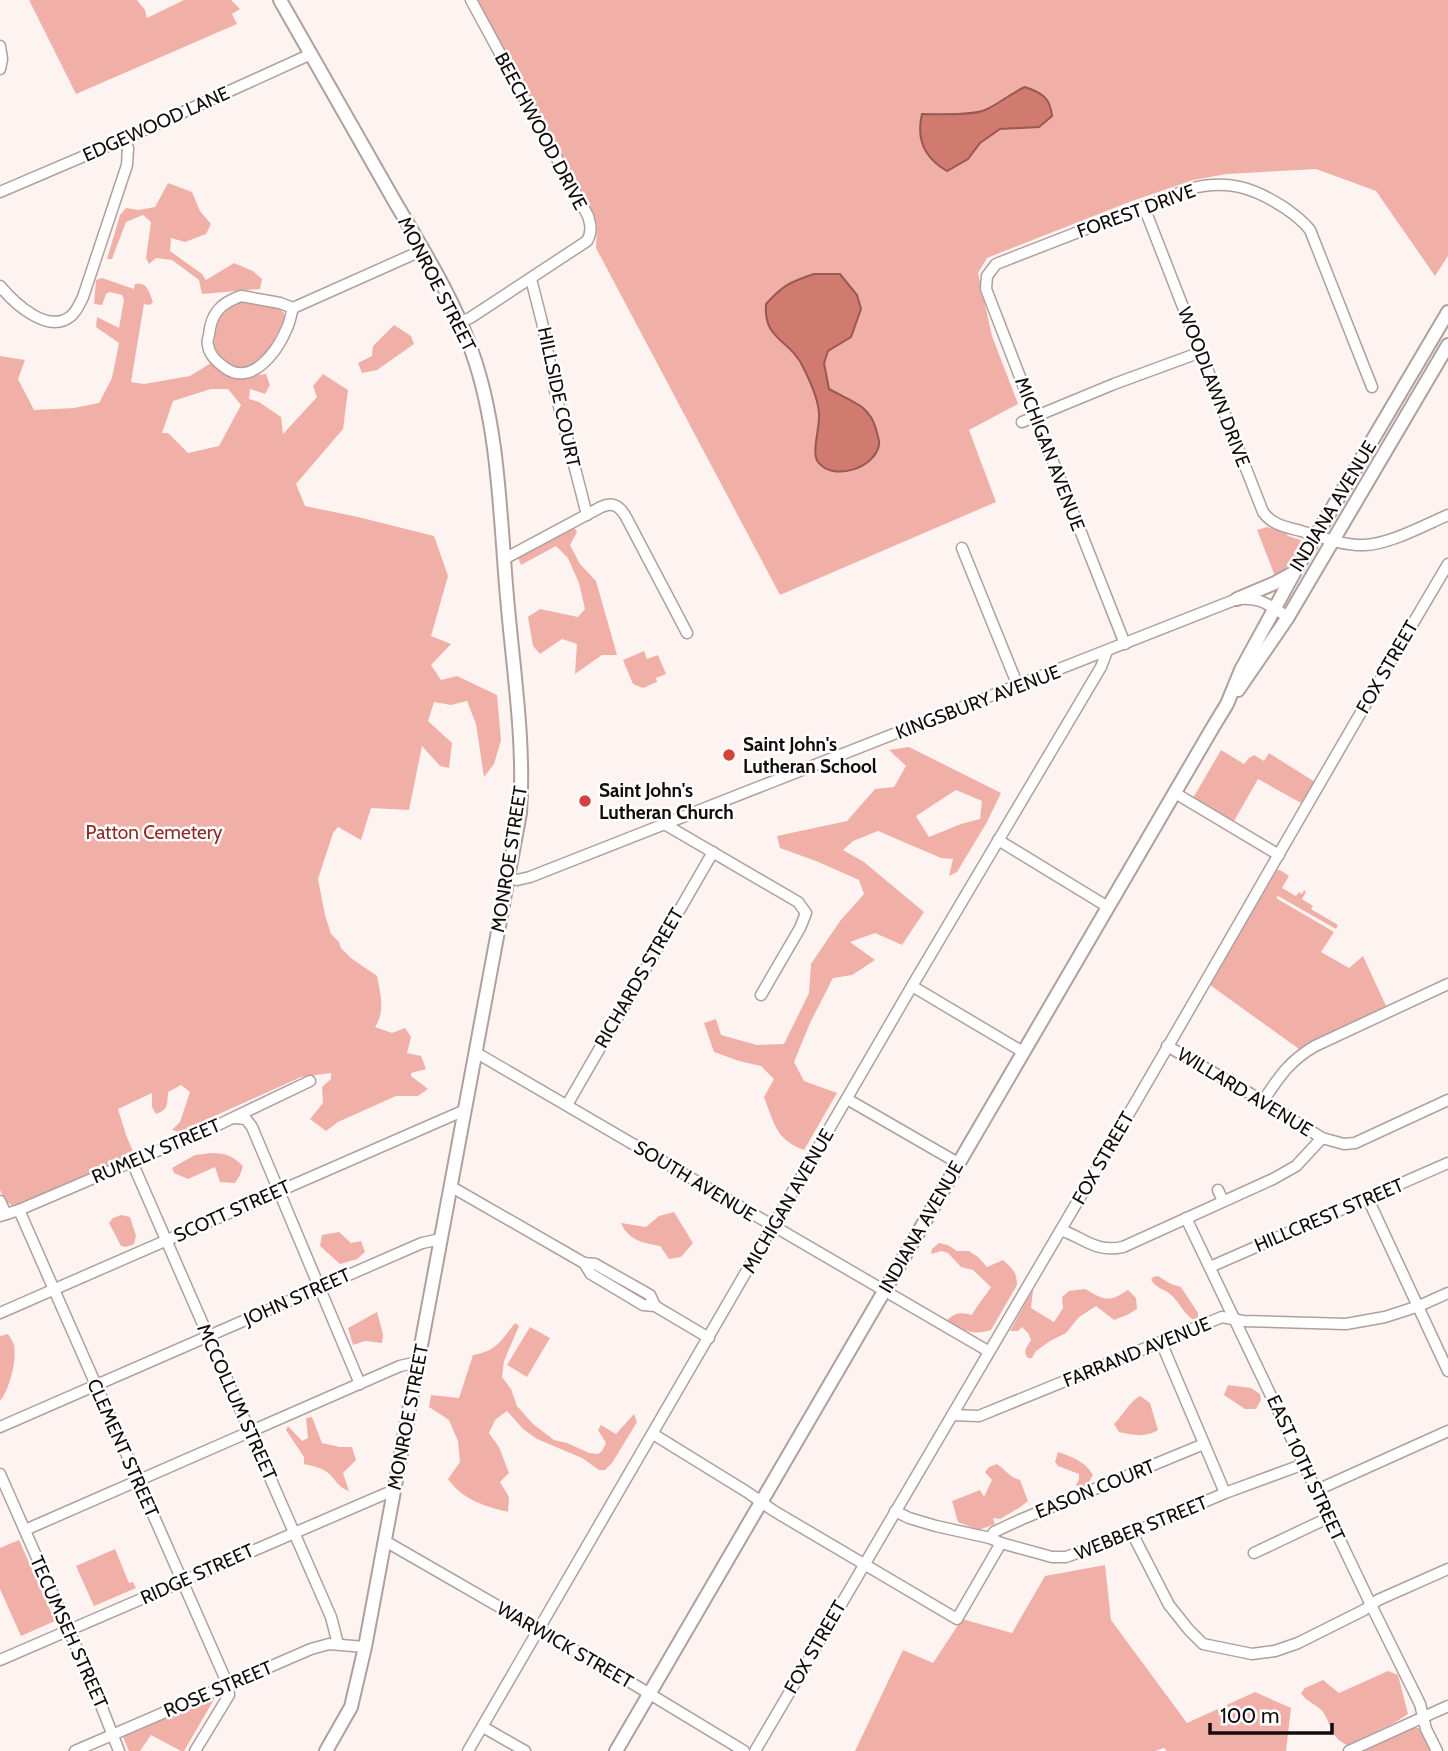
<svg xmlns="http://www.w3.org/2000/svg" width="1448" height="1751" font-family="Cabin,sans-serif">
<rect width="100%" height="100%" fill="#fdf3f1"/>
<g fill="#f1b0a7" fill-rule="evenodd">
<path d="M29,0H137L145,10L147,18L184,0H231L240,9L232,14L237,24L76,94Z"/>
<path d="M477,0H1448V256L1435,276L1376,191L1316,169L1227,174L1193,180L1132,201L987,258L978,273L992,336L1018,404L969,430L996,502L780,595L596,248L597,225Z"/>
<path d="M168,183L192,192L200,211L211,224L206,234L185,242L171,238L170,251L202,274L206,280L234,263L253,271L262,279L260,289L202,294L199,280L172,260L156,258L149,264L146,258L151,222L143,215L126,222L112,259H107L120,215L126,208L138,210L155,207Z"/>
<path d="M102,278L134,289L135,284C148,282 149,292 153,302L150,305L144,304L131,382L144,384L190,376L211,363L233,378L266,374L270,385L265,394L250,389L249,399L259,402L281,417L283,434L317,397L313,386L323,374L348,390L343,429L296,484L305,506L358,517L434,536L448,576L431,636L451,644L431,665L441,680L457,676L497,695L501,740L494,764L484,777L476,724L467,701L451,705L434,702L428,721L452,743L449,768L440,766L422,746L409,810L371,808L361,840L338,827L333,833L318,879L325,915L331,934L339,942L341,948L351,958L377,976C380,994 386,1010 375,1027L392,1033L405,1028L411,1037L407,1053L421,1056L426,1069L411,1073V1076L428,1089L418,1096H396L338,1122L326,1131L310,1119L323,1103L322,1087L331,1079V1073L301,1077L208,1119L184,1133L172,1130L180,1122L190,1092L181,1085L168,1092C167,1105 169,1109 156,1114L152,1107V1093L118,1109L126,1135L135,1156L13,1206L5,1201L0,1190V356L25,360L18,379L34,410L74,408L99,403L112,378L119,343L96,327L97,317L119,328L124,300L122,295L110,292L106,294L102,305L94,304L96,280ZM211,389H228L241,405L219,446L188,453L168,433H162L173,401Z"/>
<path d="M240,302L279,308L284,313L285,319L268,351L260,360L247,369L235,368L223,361L217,353L214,345L215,330L220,316L225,310Z"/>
<path d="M394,325L411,336L414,344L377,370L362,373L358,363L372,356L373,346Z"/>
<path d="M573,526L577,532L570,545L580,564L596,581L617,655H602L575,674L577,644L562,639L540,654L533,646L528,617L540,609L578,617L585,609L579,583L568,558L556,546L521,565L518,558Z"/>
<path d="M1267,527L1286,533L1288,536L1301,540C1296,553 1288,571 1275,576L1257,530Z"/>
<path d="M644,651L647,659L658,655L666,674L656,678L657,682L643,688L633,684L623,660Z"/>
<path d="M909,747L1001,793L987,822L957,872L949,876L953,859L941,858L878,831L853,841L843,850L864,862L924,912L902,945L875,933L850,942L875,960L852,975L833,978L810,1023L794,1062L804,1081L837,1093L804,1150C776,1140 774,1123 764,1097L774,1079L761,1066L739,1061L714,1052L704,1023L716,1019L721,1035L757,1045L784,1044L809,993L811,964L840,921L864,894L859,880L816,861L780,848L777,836L847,821L875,789L894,787L906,766L889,750ZM956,790L982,801L980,819L961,824L929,837L916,816Z"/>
<path d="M1221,750L1244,764L1249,758L1254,755L1264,761L1269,753L1315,782L1301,803L1258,779L1234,821L1193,798Z"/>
<path d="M1277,870H1280L1289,876L1282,888L1296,896L1299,892L1302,894L1304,890L1306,892L1302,899L1313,906L1311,909L1338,925L1336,929L1278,896L1276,898L1334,932L1321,952L1349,968L1363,956L1386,1006L1299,1049L1210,985Z"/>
<path d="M212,1153C227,1153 232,1156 243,1166L240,1175L235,1183L220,1182L215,1167L188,1179L174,1173L172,1168L195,1155Z"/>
<path d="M674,1212L693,1243L681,1257L669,1259L660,1246C643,1243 628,1240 621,1223L646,1227L659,1216Z"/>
<path d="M121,1215L130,1217L136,1236L134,1244L126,1247L121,1246L109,1223L113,1218Z"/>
<path d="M339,1232L351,1243L361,1241L365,1252L357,1259L340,1264L320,1246L322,1235Z"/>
<path d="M939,1243L948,1245L957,1251H969L978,1257L987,1267L1003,1260C1012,1268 1017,1272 1017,1285L991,1330C972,1336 963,1330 947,1320C956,1312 961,1312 972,1315C977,1305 985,1297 991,1287L973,1270L961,1267L948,1253L941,1251L931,1254L932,1249Z"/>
<path d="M1158,1276L1171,1284L1181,1287L1198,1313V1318L1194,1320C1184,1315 1179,1301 1170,1294C1161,1287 1159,1290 1151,1280L1153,1277Z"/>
<path d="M1085,1289C1104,1300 1109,1303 1128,1290L1136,1298L1137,1309L1127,1315L1114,1320L1096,1306L1079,1317L1066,1333L1050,1341L1036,1351L1032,1358H1028C1022,1351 1027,1347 1031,1340L1028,1333L1022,1327L1018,1331H1010L1032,1291L1033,1290L1031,1308L1054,1322L1063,1308L1062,1297L1069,1291Z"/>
<path d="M377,1312L383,1334L382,1343L365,1341L353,1345L348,1328Z"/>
<path d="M515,1323L519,1326L504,1361L502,1377L511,1389L517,1406L533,1424L554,1440L567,1443L589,1453L598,1454L602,1451L606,1443L598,1430L601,1425L616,1434L634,1414L637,1422L612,1463L605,1470H599L582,1458L537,1439L523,1429L507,1411L495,1420L489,1433L499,1447L509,1473L500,1482L509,1497L508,1512C484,1506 463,1500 448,1479L460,1462L458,1441L449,1420L429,1407L431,1395L459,1398L473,1355C497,1351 501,1341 515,1323Z"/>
<path d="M530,1327L550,1338L527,1377L507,1365Z"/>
<path d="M8,1334C9,1335 14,1344 14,1345C17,1360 10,1387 1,1400L0,1399V1336Z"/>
<path d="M1228,1385L1251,1388L1260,1394L1261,1400L1256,1409H1245L1224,1395Z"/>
<path d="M1140,1396L1150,1403L1158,1430C1145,1438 1134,1435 1119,1432L1114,1424C1123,1415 1129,1402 1140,1396Z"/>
<path d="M312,1417L322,1443L340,1447H352L356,1460L343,1473L349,1491C338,1488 335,1478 327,1472C320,1467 312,1466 304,1464V1457L286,1430L288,1426L302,1441L308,1438L306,1418Z"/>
<path d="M1058,1452C1072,1457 1085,1461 1093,1475L1087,1485L1079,1488L1076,1485L1079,1479V1474L1058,1466L1055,1462Z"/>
<path d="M997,1464C1006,1470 1009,1477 1020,1480L1028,1501L1019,1508L1000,1519L993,1518L995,1524L979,1530L958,1522L952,1501L980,1490L984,1497L992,1480L985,1472L989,1467Z"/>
<path d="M19,1540L55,1621L21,1636L0,1589V1548Z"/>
<path d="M115,1549L129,1583L133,1582L136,1588L94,1606L76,1566Z"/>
<path d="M1105,1565L1111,1620L1187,1723L1255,1692L1291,1708L1286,1751H1167L1164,1748L1155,1751H855L903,1650L933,1663L962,1619L1012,1633L1045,1576Z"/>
<path d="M1388,1671L1398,1675L1408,1714L1394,1723L1347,1745C1330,1737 1332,1726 1323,1712C1317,1704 1306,1702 1301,1693L1305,1688L1323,1680L1339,1693Z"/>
<path d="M216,1696L184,1751H181L151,1735L140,1751H129L123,1737Z"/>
<path d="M1413,1728H1419L1432,1751H1362Z"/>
</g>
<g fill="#d17a70" stroke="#985952" stroke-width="2">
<path d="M1025,87C1042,93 1050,97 1052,116L1039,127L1000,129L980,143L968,159L947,171C924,158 916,139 922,114C938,114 971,116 985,110C999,104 1011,93 1025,87Z"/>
<path d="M814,274H840L857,295L861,309L851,337L828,351L824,363L829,389C840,395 852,400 862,407C869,413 874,421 876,429C877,434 880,441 879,445C875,468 833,482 818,462C811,453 820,428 819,415C819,400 811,383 804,369C791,339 763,341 766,304C783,285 790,282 814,274Z"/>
</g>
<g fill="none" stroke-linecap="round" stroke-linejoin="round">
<defs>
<g id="minor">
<path d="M0,46L2,59L0,69"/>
<path d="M0,192L124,139L311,54"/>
<path d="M1144,207L1263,512C1272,525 1286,527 1301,531C1321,537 1344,546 1365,545C1390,544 1425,525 1448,515"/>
<path d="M531,279L542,322L555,391L587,515"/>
<path d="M0,286C14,303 48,335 71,316C77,311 80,303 83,297L127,165L128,148L124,139"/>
<path d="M241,296L280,303L293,308C291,314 290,322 287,328C277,352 251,388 224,367C217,362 209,354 208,345C207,342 208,338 209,335C211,313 221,303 241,296Z"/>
<path d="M293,308L423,250"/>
<path d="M460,322L470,318L587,241C592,232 591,226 588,216L471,0"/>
<path d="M1022,422L1114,384L1201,352"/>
<path d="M962,548L1018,686"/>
<path d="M504,559L601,507C614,501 620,507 626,517L687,633"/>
<path d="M1125,644L1037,421L986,289L987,276L996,264L1189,189C1227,179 1253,187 1285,208C1295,215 1303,221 1310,230L1372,387"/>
<path d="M1175,793L1279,855"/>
<path d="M666,825L798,902L806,913L800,928L761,995"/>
<path d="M998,840L1108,907"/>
<path d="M508,878L517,880L530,877L1237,599C1262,597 1268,605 1288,617"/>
<path d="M912,986L1023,1052"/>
<path d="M1167,1046L1263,1101L1322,1138"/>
<path d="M475,1052L988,1351"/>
<path d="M847,1099L958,1163"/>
<path d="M1263,1101C1279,1077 1289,1061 1315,1046L1448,984"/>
<path d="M567,1105L713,852"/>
<path d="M234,1118L246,1119L252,1127L360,1384"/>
<path d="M132,1162L331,1617L338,1644"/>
<path d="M450,1186L584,1263L595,1264L650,1295L655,1306"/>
<path d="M1218,1190L1223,1201"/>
<path d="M1368,1199L1448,1371"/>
<path d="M0,1201L6,1214"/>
<path d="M19,1210L228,1685L229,1695L195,1751"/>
<path d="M0,1216L19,1210L220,1124L310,1081"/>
<path d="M1186,1218L1371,1605L1420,1704L1426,1729L1437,1751"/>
<path d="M1061,1230C1084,1238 1096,1253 1123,1247L1273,1179L1296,1166L1322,1138L1344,1144L1355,1143L1448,1100"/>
<path d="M584,1263L591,1274L643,1305L655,1306L709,1338"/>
<path d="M1210,1267L1448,1163"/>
<path d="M0,1313L465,1110"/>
<path d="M1161,1342L1225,1493"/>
<path d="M952,1415L979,1416L1222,1317L1243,1321L1346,1324L1385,1317L1419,1306L1448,1293"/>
<path d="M0,1427L422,1243L441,1239"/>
<path d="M653,1434L747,1492L774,1511L957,1619L1001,1543"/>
<path d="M0,1474L93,1685L119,1751"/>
<path d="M1317,1490L1448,1431"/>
<path d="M895,1511L909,1518L936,1526L990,1538L1001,1543L1052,1557H1066L1132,1533L1225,1493L1304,1464"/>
<path d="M25,1530L400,1366L418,1362"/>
<path d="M1132,1533L1169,1605L1189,1630L1203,1644L1252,1654L1275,1651L1298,1643L1364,1610L1378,1600L1448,1569"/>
<path d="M990,1538L994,1532L1022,1519L1204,1444"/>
<path d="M385,1541L630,1682L744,1751"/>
<path d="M1254,1553L1330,1517"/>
<path d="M0,1660L394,1490"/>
<path d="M483,1727L525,1751"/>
<path d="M75,1751L311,1649L329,1644L365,1647"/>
<path d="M468,1751L912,986L1101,667L1107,651"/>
<path d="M755,1751C858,1573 962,1397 1066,1221C1195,1003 1319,781 1448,564"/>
<path d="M1349,1751L1448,1706"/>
</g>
<g id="major">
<path d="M280,0C318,67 357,134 395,202C423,250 454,299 472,352C499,427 500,518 507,597C513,669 525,741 520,813L365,1647L351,1707L326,1751"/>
<path d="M1237,599L1275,583L1293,573"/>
<path d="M1238,690L1288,617L1448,345"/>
<path d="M616,1751L1213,727L1227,704L1241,670L1294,573L1448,312"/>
</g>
</defs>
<use href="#minor" stroke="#b0a09d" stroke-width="13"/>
<use href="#major" stroke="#b0a09d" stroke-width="16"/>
<use href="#minor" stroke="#fff" stroke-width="10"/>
<use href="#major" stroke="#fff" stroke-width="12"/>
</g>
<g fill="#d3453b" stroke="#fff" stroke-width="2.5">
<circle cx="729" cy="755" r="7"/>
<circle cx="585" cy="801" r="7"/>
</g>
<g text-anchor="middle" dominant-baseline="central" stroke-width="5" stroke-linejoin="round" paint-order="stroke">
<g font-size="19" fill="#120d0c" stroke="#fff">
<text transform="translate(156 124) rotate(-24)">EDGEWOOD LANE</text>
<text transform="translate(541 131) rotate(62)">BEECHWOOD DRIVE</text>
<text transform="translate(1136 211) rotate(-20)">FOREST DRIVE</text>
<text transform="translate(437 284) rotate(63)">MONROE STREET</text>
<text transform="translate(1214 387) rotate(69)">WOODLAWN DRIVE</text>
<text transform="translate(559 397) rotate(78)">HILLSIDE COURT</text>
<text transform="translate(1050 454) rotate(69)">MICHIGAN AVENUE</text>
<text transform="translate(1333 506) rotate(-59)">INDIANA AVENUE</text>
<text transform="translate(1387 667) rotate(-60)">FOX STREET</text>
<text transform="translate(978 702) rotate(-21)">KINGSBURY AVENUE</text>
<text transform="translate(509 859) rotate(-81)">MONROE STREET</text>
<text transform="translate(639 978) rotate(-60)">RICHARDS STREET</text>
<text transform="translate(1245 1092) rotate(31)">WILLARD AVENUE</text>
<text transform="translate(156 1151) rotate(-23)">RUMELY STREET</text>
<text transform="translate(1103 1158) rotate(-60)">FOX STREET</text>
<text transform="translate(695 1181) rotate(31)">SOUTH AVENUE</text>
<text transform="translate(788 1201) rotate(-60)">MICHIGAN AVENUE</text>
<text transform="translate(232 1211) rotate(-24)">SCOTT STREET</text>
<text transform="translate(1329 1215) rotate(-23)">HILLCREST STREET</text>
<text transform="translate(921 1227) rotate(-60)">INDIANA AVENUE</text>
<text transform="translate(297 1297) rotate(-24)">JOHN STREET</text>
<text transform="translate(1137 1352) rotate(-22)">FARRAND AVENUE</text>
<text transform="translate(237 1402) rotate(66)">MCCOLLUM STREET</text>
<text transform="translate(408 1417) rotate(-79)">MONROE STREET</text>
<text transform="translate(123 1448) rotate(66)">CLEMENT STREET</text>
<text transform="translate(1306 1468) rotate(65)">EAST 10TH STREET</text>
<text transform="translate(1095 1489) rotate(-22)">EASON COURT</text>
<text transform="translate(1141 1528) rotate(-22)">WEBBER STREET</text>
<text transform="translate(197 1574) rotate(-24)">RIDGE STREET</text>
<text transform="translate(69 1632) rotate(66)">TECUMSEH STREET</text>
<text transform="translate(565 1645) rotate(30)">WARWICK STREET</text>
<text transform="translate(815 1647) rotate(-60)">FOX STREET</text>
<text transform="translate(218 1689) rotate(-23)">ROSE STREET</text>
</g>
<g font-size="19" font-weight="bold" fill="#120d0c" stroke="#fff" text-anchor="start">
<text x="743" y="744">Saint John's<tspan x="743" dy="22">Lutheran School</tspan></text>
<text x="599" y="790">Saint John's<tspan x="599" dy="22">Lutheran Church</tspan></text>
</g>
<g font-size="19" fill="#902922" stroke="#fff">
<text x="154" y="832">Patton Cemetery</text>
</g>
</g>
<path d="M1210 1723v10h122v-10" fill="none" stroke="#120d0c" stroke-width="3.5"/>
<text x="1220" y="1723" font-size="21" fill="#120d0c" stroke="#ffffff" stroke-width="5" paint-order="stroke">100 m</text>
</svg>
